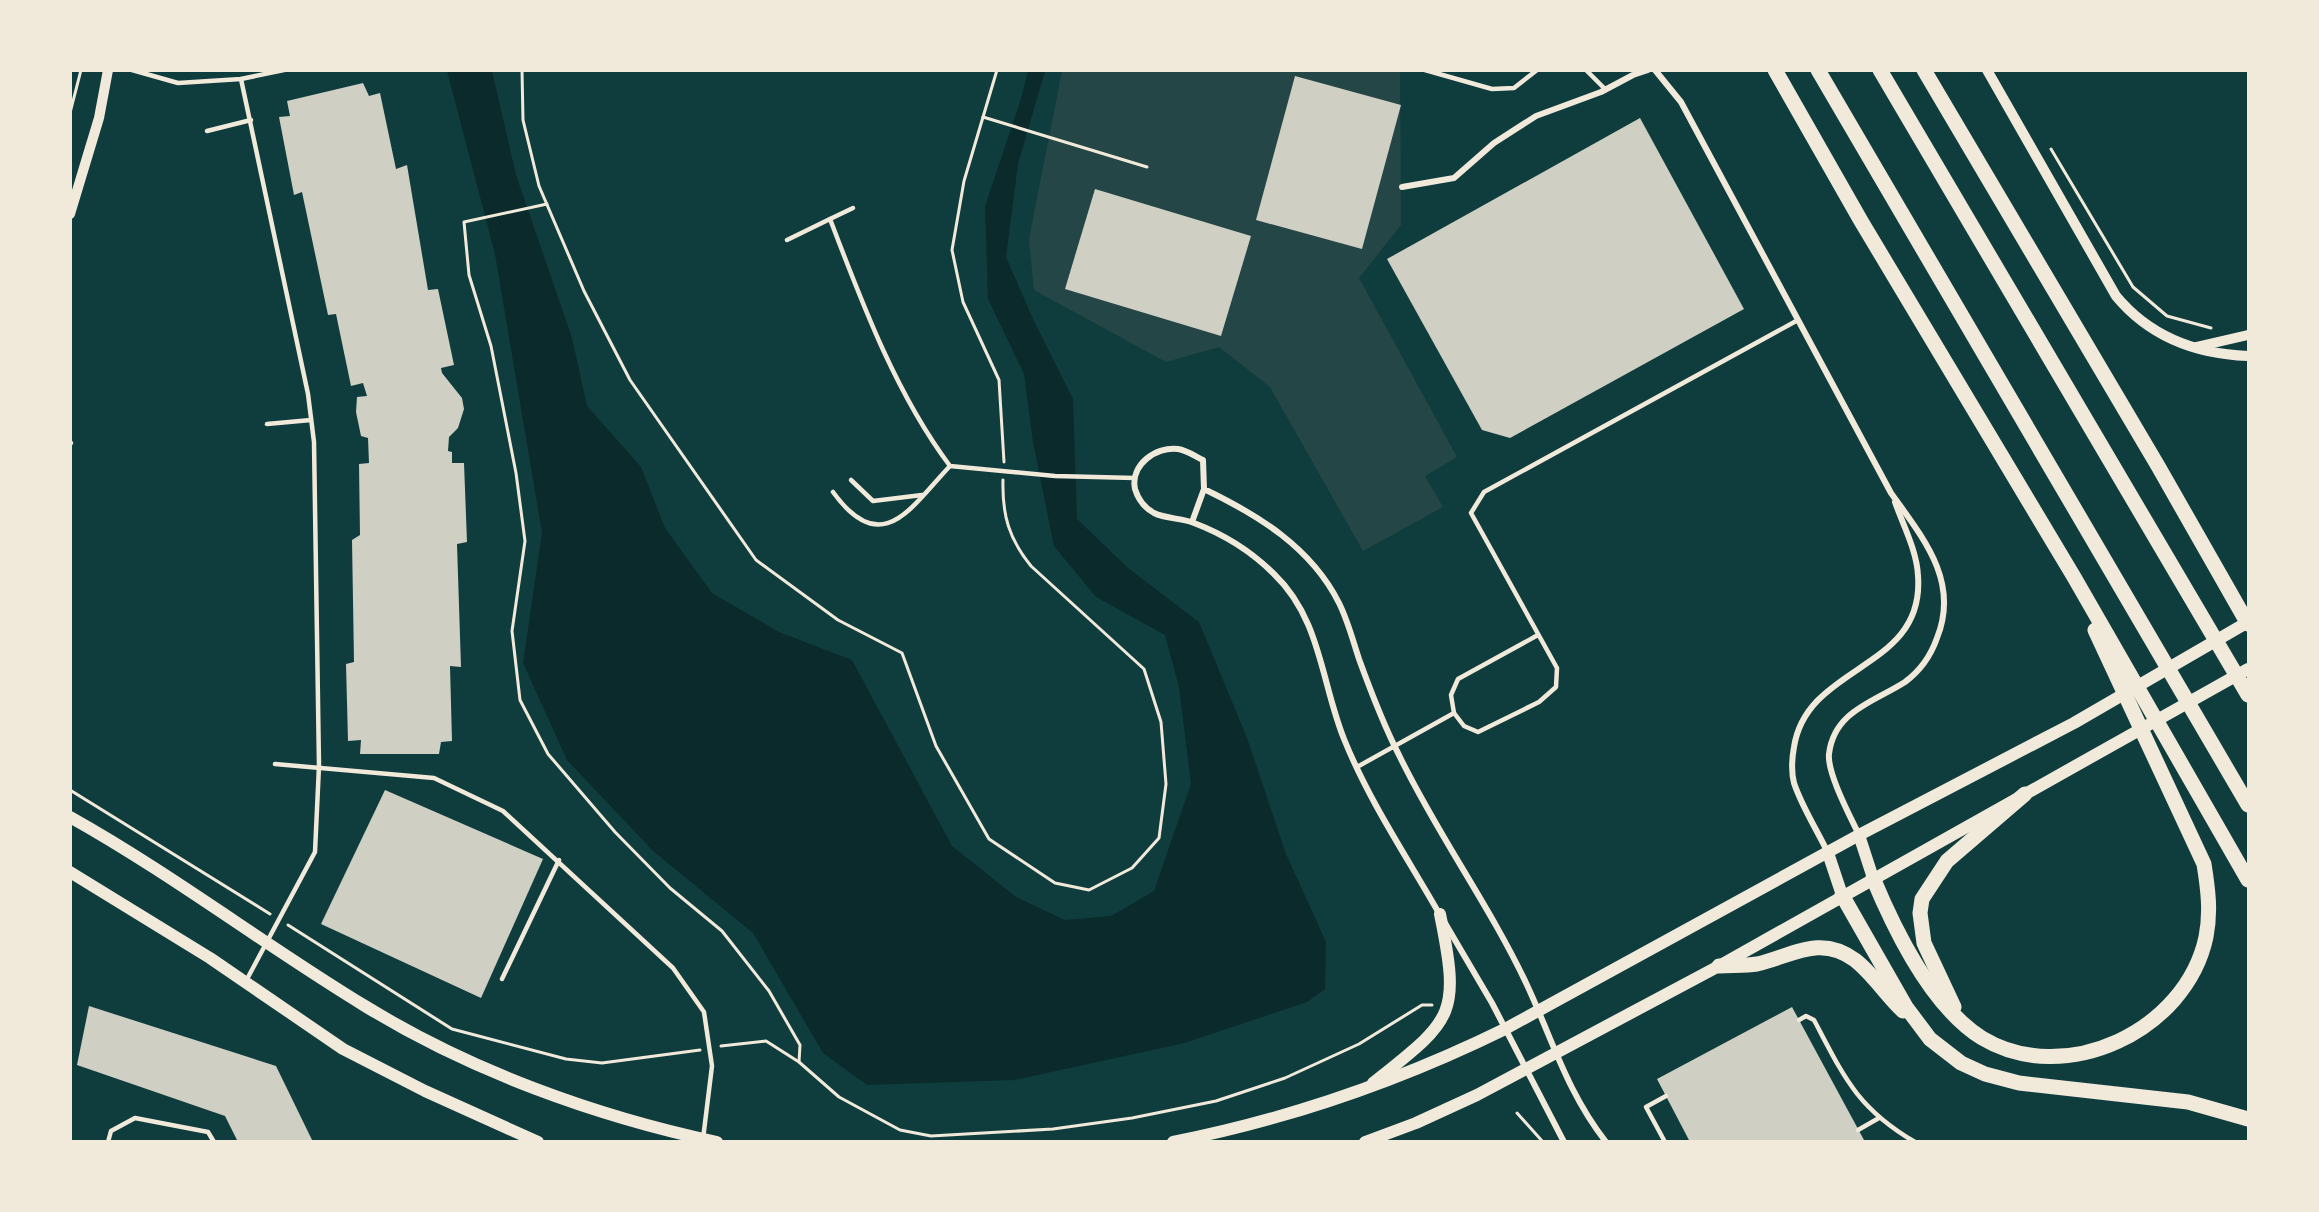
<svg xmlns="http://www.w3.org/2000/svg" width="2319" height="1212" font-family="'Sofia Sans Condensed',sans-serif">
<rect width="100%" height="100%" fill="#0f3d3e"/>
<path fill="#244646" d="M1062,71H1400L1401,225L1359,278L1457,457L1425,476L1443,507L1363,551L1270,387L1219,347L1166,362L1034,290L1029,239Z"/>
<path fill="#0a2a2b" d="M447,71H492L516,175L572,338L587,406L641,467L665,528L712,593L779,632L852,660L952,846L1016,897L1065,920L1111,916L1154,891L1191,784L1179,687L1165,635L1096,597L1054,546L1033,442L1024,374L988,299L985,206L1020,102L1028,71H1045L1018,164L1006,257L1033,319L1073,399L1077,519L1128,568L1199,622L1247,738L1286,854L1326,942L1325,989L1307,1002L1184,1043L1015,1080L867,1085L823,1053L753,933L653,851L567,760L523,663L542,533L495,254Z"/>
<g fill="#cfcfc3">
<path d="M1295,76L1401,105L1362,249L1256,220Z"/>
<path d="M363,83L369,96L380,93L396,169L407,165L428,290L438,289L454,365L441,368L442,373L462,398L464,409L458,428L449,437L448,451L452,452V463H464L467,542L457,544L461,667L450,666L452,741L441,742L439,754H360L361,740L348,741L346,664L354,662L352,540L360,535L359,464L369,463L368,438L361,436L356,412L357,397L367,396L363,383L351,386L336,314L328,315L302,192L294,195L279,117L290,116L287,101Z"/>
<path d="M1640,118L1744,309L1510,438L1482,430L1387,259Z"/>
<path d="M1095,189L1251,236L1221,336L1065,289Z"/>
<path d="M385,790L543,859L481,998L321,924Z"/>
<path d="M89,1006L276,1066L313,1142H238L225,1116L77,1065Z"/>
<path d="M1792,1007L1864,1140L1690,1142L1657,1079Z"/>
</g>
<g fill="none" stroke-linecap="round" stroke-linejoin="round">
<g stroke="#f1e9da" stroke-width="3">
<path d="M522,70L523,120L539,186L584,291L630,380L756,560L838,620L902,653L936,746L989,839L1055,883L1089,890L1132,868L1159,838L1166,784L1161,722L1144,669L1031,566C1009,539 1002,515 1003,480"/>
<path d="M997,70L964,181L952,250L963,302L999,380L1004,462"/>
<path d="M70,113L81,70"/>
<path d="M983,117L1147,167"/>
<path d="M2051,149L2133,287L2167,316L2211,328"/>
<path d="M547,204L464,222L469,275L491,346L516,473L525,541L512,631L520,700L548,754L615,832L670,888L722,931L769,991L800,1045L799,1062"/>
<path d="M70,790L270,914"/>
<path d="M288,925L452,1029L566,1059L602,1063L700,1050"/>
<path d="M721,1046L766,1041L799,1062L839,1097L900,1130L931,1136L1053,1129L1132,1118L1216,1101L1285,1078L1359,1044L1422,1005H1432"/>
<path d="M1517,1113L1543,1142"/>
</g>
<g stroke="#f1e9da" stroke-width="4.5">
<path d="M132,70L178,83L241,79L284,70"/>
<path d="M1425,70L1492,89L1514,88L1537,70"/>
<path d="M1586,70L1606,90"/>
<path d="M241,79L308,394L314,442L319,766L315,852L246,981"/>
<path d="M207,131L251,120"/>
<path d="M830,219L853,208"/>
<path d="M787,240L830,219C862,303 896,394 950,466L1055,476L1135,478"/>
<path d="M267,424L311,420"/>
<path d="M70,443H71"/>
<path d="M851,480L873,501L922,495"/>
<path d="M833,492C882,560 911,507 950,466"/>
<path d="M1538,635L1458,679L1451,695L1454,713L1464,726L1478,732L1539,702L1556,687L1557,668L1471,513L1484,492L1798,320"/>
<path d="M275,764L434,778L503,811L673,968L704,1012L712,1066L703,1139"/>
<path d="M1357,767L1454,713"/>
<path d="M502,979L559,860"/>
<path d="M1799,1020L1806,1016L1814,1020C1844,1077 1857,1108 1915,1142"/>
<path d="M1858,1130L1879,1118"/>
<path d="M108,1142L111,1131L135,1118L208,1132L214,1142"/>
<path d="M1665,1142L1646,1107L1666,1096"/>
</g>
<g stroke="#f1e9da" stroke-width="6">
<path d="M1655,70L1681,102L1891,493C1923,538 1960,581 1937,638C1931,655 1920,671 1905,682C1874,702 1834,711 1829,754C1827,773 1850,816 1859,835"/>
<path d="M1402,187L1454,178L1494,143L1536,116L1601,92L1633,75L1648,70"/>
<path d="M1192,522L1204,489"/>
<path d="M1828,853C1817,830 1802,807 1794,783C1791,771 1792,758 1794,747C1807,663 1925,671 1918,576C1917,551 1903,525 1895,502"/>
<path d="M1440,915C1407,857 1369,801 1344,739C1321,682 1321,619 1274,574C1252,552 1223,534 1194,523C1182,518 1166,519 1154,513C1145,508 1138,499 1135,489C1130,465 1156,446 1178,449C1186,450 1195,456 1203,460L1204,489C1258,515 1311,547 1339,603C1348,621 1353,641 1359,659C1371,692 1383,724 1399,755C1437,834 1490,906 1527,985C1553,1041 1567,1092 1606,1142"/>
<path d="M1445,923L1492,1003L1564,1142"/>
</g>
<g stroke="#f1e9da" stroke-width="10">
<path d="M1987,70L2116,296C2150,337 2196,354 2248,356"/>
<path d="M70,214L99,118L108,70"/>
<path d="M2196,347L2248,335"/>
</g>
<g stroke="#f1e9da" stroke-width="12">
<path d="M70,817C172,874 266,946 365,1006C471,1071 595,1116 717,1142"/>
<path d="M1859,835L1873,878"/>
<path d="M1828,853L1842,895"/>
<path d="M70,872L210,958L343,1049L425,1091L538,1142"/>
<path d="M1373,1083C1453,1019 1461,1017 1440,914"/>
<path d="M1173,1142C1289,1119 1399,1081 1505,1029L1859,835L2074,723L2248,622"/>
<path d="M1365,1142L1416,1123L1477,1095L1719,966L2248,669"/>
</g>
<g stroke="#f1e9da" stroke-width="15">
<path d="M1775,70L1861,221L2074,577L2248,880"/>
<path d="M1818,70L2248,805"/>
<path d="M1880,70L2248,695"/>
<path d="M1924,70L2158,466L2248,624"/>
<path d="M1873,878C1895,931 1932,1007 1982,1038C2065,1088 2186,1031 2206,937C2211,912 2208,889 2204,864L2095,630"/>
<path d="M1842,895L1906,1007L1930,1039L1961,1063L1985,1074L2019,1083L2188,1102L2248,1119"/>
<path d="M1719,966C1731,965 1745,966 1757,964C1792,956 1820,934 1855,960C1873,974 1886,995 1903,1011"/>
<path d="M1954,1007L1924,943L1920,913L1922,899L1947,861L2025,794"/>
</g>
</g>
<rect width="2319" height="1212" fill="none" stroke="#f1e9da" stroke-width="144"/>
</svg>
